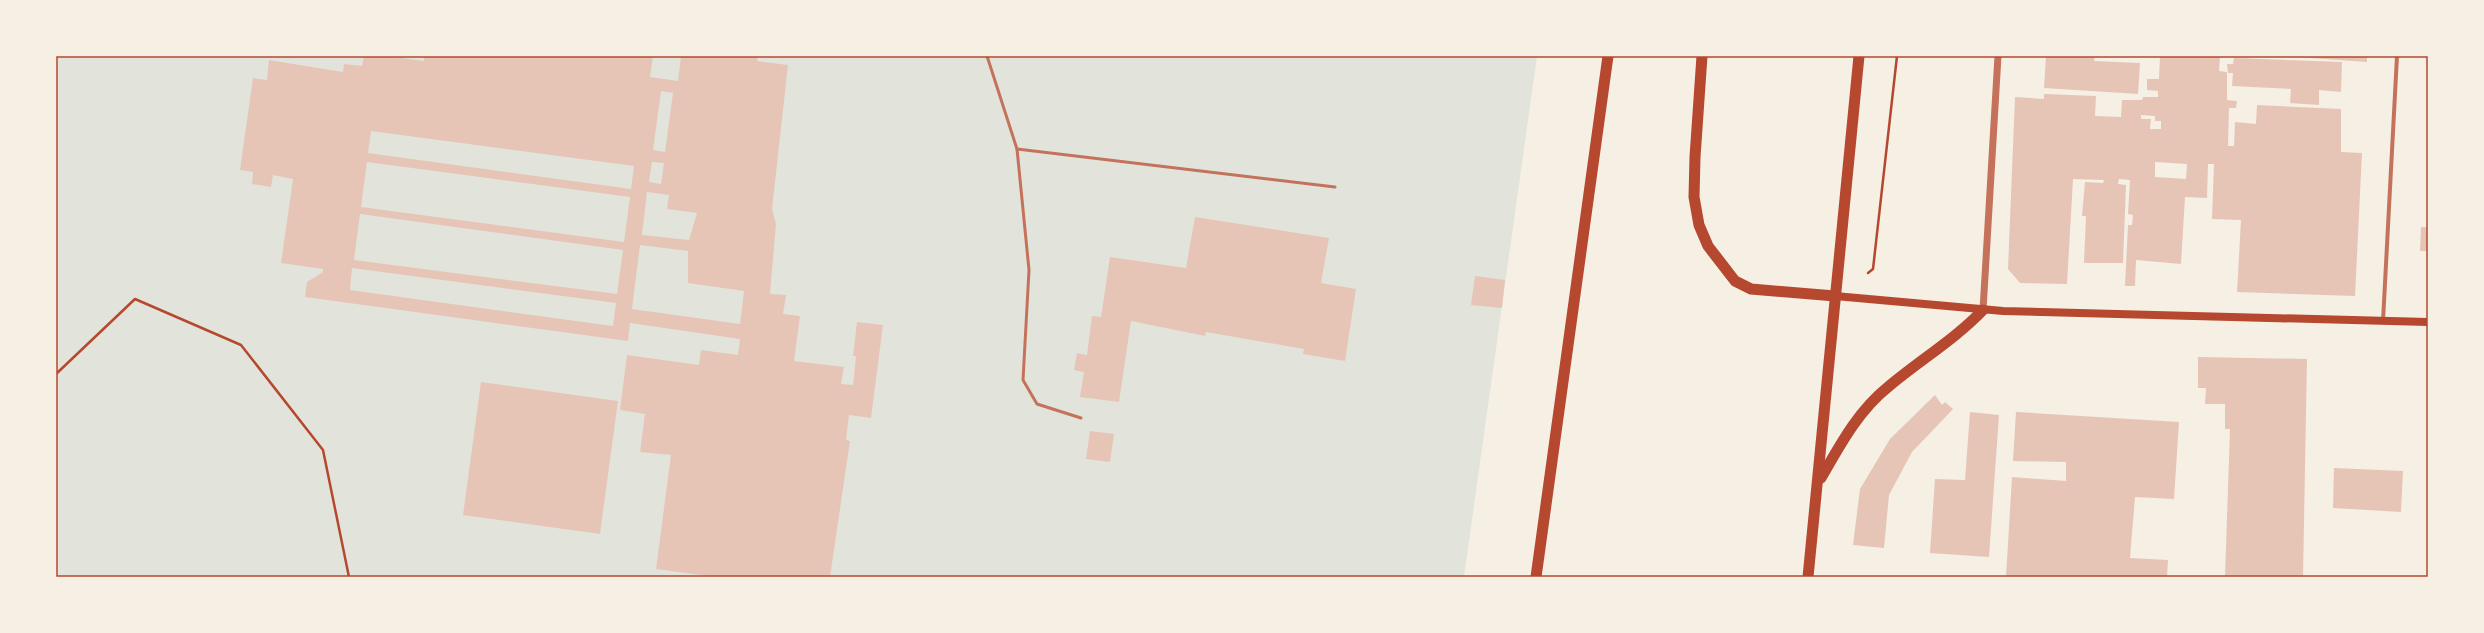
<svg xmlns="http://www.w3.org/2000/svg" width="2484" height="633" font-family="'DejaVu Sans',sans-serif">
<rect width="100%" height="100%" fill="#f6efe4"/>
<path fill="#e2e4dc" d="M56,56H1537L1464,577H56Z"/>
<g fill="#e6c5b7" fill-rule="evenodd">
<path d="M364,56H387L424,61V56H653L650,77L678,81L681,56H758L757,61L788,65L772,209L776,224L770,294L786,295L783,314L800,316L794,361L844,367L841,384L853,385L856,356H853L857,322L883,325L871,418L849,415L846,440L850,441L830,577H716L656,569L671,455L640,452L645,414L620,410L627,355L699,365L701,350L738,355L740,339L630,323L628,341L305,297L307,282L323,272V269L281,263L293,179L273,175L271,187L252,184L253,172L240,170L253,78L267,80L269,60L343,72L344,64L362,66ZM661,91L673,93L665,152L653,150ZM371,131L634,166L631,189L368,153ZM367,162L630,197L624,242L361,207ZM652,162L664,163L661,184L649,182ZM647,192L669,195L667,209L697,213L689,240L642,235ZM360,214L623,250L617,294L354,260ZM640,245L688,251V283L744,291L740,324L632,309ZM352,268L616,303L613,326L350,290Z"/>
<path d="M2046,56H2095L2094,61L2140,63L2138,94L2044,88Z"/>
<path d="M2160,56H2220L2219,71L2227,72V100L2237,101L2236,108H2229L2228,146H2234L2235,122L2256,124L2257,105L2341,109V152L2362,153L2355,296L2237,292L2241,220L2212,219L2214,164H2208L2207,198L2185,197L2181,264L2136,260L2135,286H2125L2128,225H2132L2133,215L2128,214L2130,180L2119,179L2118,184L2126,185L2123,263H2084L2086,216H2082L2085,182L2103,183L2104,180L2073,179L2067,284L2020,283L2008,269L2015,97L2044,99V94L2096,96L2095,116L2121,117L2122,100H2142L2143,97H2158V91L2147,90V79H2159ZM2141,115L2155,116V121H2161V129H2150L2151,119H2141ZM2155,162L2187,164L2186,179L2155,177Z"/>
<path d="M2281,56H2367V62Z"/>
<path d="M2234,58L2342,62L2341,92L2319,90V105L2290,103L2291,89L2232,86L2233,73H2228L2227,64H2233Z"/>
<path d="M1195,217L1329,238L1321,283L1356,289L1345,361L1303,354L1304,349L1206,332L1205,336L1131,321L1119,402L1080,397L1084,372L1074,370L1077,353L1087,355L1092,316L1101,317L1110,257L1186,268Z"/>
<path d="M2421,227H2428V251H2420Z"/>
<path d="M1475,276L1505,280L1502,308L1471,305Z"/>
<path d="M2198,357L2307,359L2303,577H2225L2230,429H2225V404H2205L2206,388H2198Z"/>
<path d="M481,382L618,401L600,534L463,515Z"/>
<path d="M1935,395L1942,405L1945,402L1953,409L1912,452L1889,495L1884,548L1853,545L1860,489L1890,439Z"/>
<path d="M1970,412L1999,415L1989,557L1930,553L1935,479L1965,480Z"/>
<path d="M2016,412L2179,422L2174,499L2135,497L2130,558L2168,560L2167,577H2006L2012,477L2066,481V462L2013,461Z"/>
<path d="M1090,431L1114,434L1110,462L1086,459Z"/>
<path d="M2334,468L2403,471L2401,512L2333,508Z"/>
</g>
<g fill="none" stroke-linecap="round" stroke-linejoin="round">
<g stroke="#b5482f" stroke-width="2.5">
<path d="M1868,273L1873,269L1897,56"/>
<path d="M56,374L135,299L241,345L323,450L349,577"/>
</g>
<g stroke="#c5725c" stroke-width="3">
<path d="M987,56L1017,149L1029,270L1023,380L1037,404L1081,418"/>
<path d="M1017,149L1335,187"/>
</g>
<path stroke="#c5725c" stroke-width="4" d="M2383,321L2397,56"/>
<path stroke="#c5725c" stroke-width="7" d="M1983,310L1998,56"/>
<path stroke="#b5482f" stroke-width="8" d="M1835,296L2003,311L2428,322"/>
<g stroke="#b5482f" stroke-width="11">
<path d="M1702,56L1695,157L1694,197L1699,225L1708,246L1735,281L1751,289L1835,296"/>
<path d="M1821,478C1840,445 1858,411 1888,387C1920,360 1954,340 1983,310"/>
<path d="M1536,577L1608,56"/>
<path d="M1808,577L1859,56"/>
</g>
</g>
<rect width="2484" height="633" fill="none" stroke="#f6efe4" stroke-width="114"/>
<rect x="57" y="57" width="2370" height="519" fill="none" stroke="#b5482f" stroke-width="1.5"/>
</svg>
